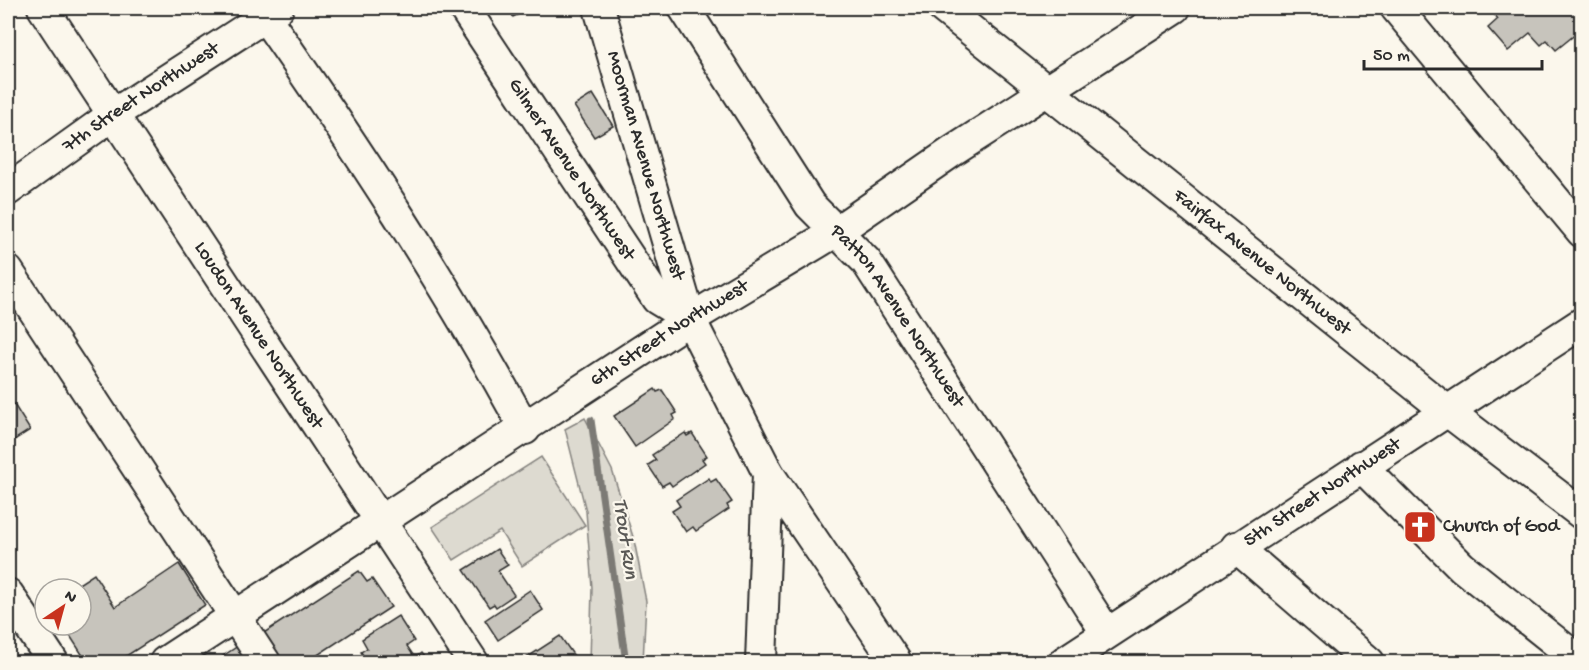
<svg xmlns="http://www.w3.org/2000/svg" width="1589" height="670" font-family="'Gochi Hand',sans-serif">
<rect width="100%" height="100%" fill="#fbf7ec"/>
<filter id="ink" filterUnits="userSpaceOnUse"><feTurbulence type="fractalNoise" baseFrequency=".0167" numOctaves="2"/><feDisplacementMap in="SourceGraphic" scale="12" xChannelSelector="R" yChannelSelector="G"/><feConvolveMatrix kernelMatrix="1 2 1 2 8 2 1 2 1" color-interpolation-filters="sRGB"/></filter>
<g filter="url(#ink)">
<g fill="#dddad0" stroke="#84827e" stroke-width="1.5">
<path d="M585,418L612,470L634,540L646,601L643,662H590L592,588L586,511L565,429Z"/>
<path d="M541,457L585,525L522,566L500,531L454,560L432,527Z"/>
</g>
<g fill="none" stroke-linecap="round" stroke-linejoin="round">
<path stroke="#7b7a75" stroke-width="7" d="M591,420L626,662"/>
</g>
<g fill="#c7c4bc" stroke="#2b2b2b" stroke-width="1.5">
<path d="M511,8H532L513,17Z"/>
<path d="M1489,8H1582V29L1556,50L1547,40L1541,45L1530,33L1508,51L1488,28L1498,19Z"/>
<path d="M593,94L613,126L594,137L574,106Z"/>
<path d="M655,389L657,392L662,390L677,413L673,415L675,419L635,447L614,416Z"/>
<path d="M8,395L30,430L8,444Z"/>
<path d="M685,433L687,436L692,433L707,456L702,459L705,463L672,486L669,482L662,486L648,465L656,460L652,455Z"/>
<path d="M709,478L711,482L716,479L732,502L727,505L729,509L696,531L693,527L686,532L672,511L680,506L676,500Z"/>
<path d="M497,549L508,565L498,571L514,595L496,607L494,604L489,607L464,570Z"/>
<path d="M179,564L205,605L117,662H87L63,625H81V589H71L94,574L115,607Z"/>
<path d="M359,571L367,582L372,579L391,607L307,662H271L256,638Z"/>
<path d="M530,590L543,610L498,640L485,620Z"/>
<path d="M398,616L414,641L407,646L415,658L421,653L428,662H367L361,652L367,648L362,639Z"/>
<path d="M560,636L574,656L564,662H520Z"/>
<path d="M238,646L250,662H214Z"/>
</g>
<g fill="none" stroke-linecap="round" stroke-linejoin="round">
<defs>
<g id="minor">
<path id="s1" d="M43,8L473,662"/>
<path d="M259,8C354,144 446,283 525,429"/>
<path id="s2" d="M464,8L657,299L690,319"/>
<path id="s3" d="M599,8L690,319L768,473L896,662"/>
<path id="s4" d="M684,8L810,205L866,261L1106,632"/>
<path id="s5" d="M943,8L1446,410L1582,514"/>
<path d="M1396,8L1582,232"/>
<path id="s6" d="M8,190L114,114L278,8"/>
<path d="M8,271L265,662"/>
<path d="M1361,466L1462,567L1581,662"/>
<path d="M1236,547L1369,662"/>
<path d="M8,594L53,662"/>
<path id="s7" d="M165,662L690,319L837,231L953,151L1175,8"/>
<path d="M761,662L768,473"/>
<path id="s8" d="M1064,662L1582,323"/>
</g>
</defs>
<use href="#minor" stroke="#2b2b2b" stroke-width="34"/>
<use href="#minor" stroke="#fbf7ec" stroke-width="30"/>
</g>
</g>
<defs>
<symbol id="church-square" viewBox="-11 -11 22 22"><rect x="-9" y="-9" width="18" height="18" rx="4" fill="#c8321e" stroke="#fbf7ec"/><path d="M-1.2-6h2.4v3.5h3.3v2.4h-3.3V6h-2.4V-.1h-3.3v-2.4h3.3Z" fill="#fff"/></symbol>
</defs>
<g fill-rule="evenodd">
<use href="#church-square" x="1401" y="508" width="38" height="38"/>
</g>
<g text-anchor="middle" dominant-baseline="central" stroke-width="4.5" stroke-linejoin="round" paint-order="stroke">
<g font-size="20" fill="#2b2b2b" stroke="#fbf7ec">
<text stroke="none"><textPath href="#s6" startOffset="162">7th Street Northwest</textPath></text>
<text stroke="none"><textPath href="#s3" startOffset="164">Moorman Avenue Northwest</textPath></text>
<text stroke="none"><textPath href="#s2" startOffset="194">Gilmer Avenue Northwest</textPath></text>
<text stroke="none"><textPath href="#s5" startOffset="408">Fairfax Avenue Northwest</textPath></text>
<text stroke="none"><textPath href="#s4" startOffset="376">Patton Avenue Northwest</textPath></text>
<text stroke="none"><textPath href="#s1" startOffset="392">Loudon Avenue Northwest</textPath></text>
<text stroke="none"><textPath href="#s7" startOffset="602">6th Street Northwest</textPath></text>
<text stroke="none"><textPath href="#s8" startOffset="309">5th Street Northwest</textPath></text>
</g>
<g font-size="20" fill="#2b2b2b" stroke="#fbf7ec" text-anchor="start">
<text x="1443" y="527">Church of God</text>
</g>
<g font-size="21" font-style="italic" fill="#5a5956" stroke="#fbf7ec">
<text transform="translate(624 539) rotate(82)">Trout Run</text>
</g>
</g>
<rect width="1589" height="670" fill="none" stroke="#fbf7ec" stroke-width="30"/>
<rect x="15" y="15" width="1559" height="640" fill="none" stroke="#2b2b2b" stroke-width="2" filter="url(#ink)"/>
<g transform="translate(63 607) rotate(36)"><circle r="28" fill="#fbf7ec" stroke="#a8a59f" stroke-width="1.5"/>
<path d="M0-4.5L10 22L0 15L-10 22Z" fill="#c8321e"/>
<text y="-9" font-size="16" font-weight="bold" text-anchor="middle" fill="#2b2b2b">N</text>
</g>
<path d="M1364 60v9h178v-9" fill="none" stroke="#2b2b2b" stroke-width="3"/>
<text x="1373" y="60" font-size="18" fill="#2b2b2b" stroke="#fbf7ec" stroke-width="4.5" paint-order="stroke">50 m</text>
</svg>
